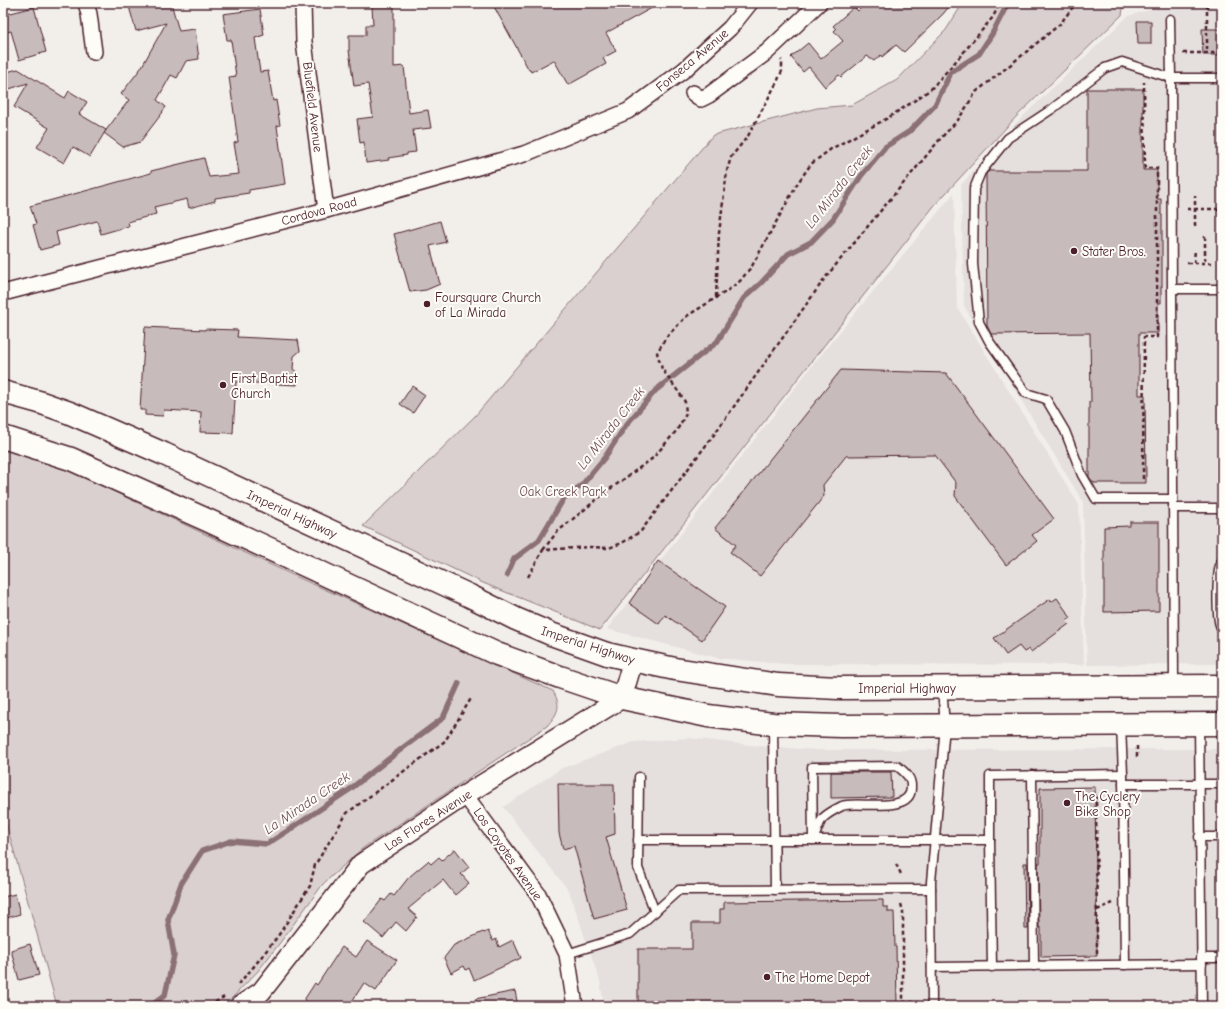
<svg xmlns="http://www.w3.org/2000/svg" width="1225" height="1009" font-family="'Comic Neue',sans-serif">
<rect width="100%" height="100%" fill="#f2efeb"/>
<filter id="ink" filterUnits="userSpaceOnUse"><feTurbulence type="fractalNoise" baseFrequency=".025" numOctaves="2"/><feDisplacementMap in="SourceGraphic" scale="8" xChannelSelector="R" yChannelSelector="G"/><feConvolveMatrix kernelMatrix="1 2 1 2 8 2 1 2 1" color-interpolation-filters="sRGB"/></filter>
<g filter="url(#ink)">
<g fill="#e5dfdd">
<path d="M1173,3H1222V664L1087,665L1083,502L964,306L961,185L1016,123L1128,16Z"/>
<path d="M954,193L957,307L1079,505L1084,665L785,664L718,658L607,629L815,362Z"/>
<path d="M688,738L759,746L818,750L1222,749V1006H604L600,981L569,891L503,807L562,768L634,742Z"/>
</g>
<g fill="#d9d0cf" stroke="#92787d">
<path d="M963,3H1124L1122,15L1016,117L934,206L600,630L483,583L363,526L475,416L713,135L817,108L852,105L897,80L946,30Z"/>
<path d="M3,449L57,465L297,577L553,691C562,707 558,713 547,726L363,848L323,884L279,944L258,971L230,1000L219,1006H57L3,812Z"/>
</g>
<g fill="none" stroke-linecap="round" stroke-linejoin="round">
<g stroke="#8b6f75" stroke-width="5.5">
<path d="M507,575L514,559L539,540L564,498L582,485L605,457L626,425L656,390L717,342L744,298L761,283L788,254L811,242L833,219L861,176L885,147L910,131L935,105L951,72L979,54L992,34L1008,3"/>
<path d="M151,1006L165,995L174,955L168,920L181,884L202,851L231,841L267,844L292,828L349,790L404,747L443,718L459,683"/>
</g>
</g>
<g fill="#c8bbbb" stroke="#4a1f2b">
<path d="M128,3H171L179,31L195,29L199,59L186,61L177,78L171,75L157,100L166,107L162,112H163L140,142L123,147L104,133L129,100L121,94L141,68L166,23L136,31Z"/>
<path d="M492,3H661L606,33L616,51L603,58L606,64L568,85L554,60L531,72L530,70H529Z"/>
<path d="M866,3H952L943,14L904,52L896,45L882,57L881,55L874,61L867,56L841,77L839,75L825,87L809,67L803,72L791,57L808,43L821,59L843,41L834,31L836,29L833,26L854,7L858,11Z"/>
<path d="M372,6H394V67L404,66L409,113L428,110L431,128L413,130L416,152L407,153V155L388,158L389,160L366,163L364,142L360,143L357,119L373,117L368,84L354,86L349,50V35H366V25H373Z"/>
<path d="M34,7L46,52L19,60L11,31L3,33V15Z"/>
<path d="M260,9L264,35L255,38L260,72L268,71L273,101L276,100L280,125L277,126L285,184L249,190V193L215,198V201L189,208L187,199L154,207L156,214L128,222L129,226L101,234L97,221L56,232L59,245L40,250L33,225L36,224L30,206L151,173V171L204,158L209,177L239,174L234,143L238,142L229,77L236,76L231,40H227L223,14Z"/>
<path d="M1137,21H1151V44H1138Z"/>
<path d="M1202,29H1222V55H1203Z"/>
<path d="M18,69L65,98L69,91L87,102L79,114L106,130L90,157L73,147L64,163L37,147L49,128L14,107L28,83L3,91V73Z"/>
<path d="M1087,89H1143V170H1157V199H1161V215H1162V287H1161V303H1158V333H1139V395H1145L1146,483H1094L1089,477V402H1091L1090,333L991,334L987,326L986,174L989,171H1087Z"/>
<path d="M440,221L446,242L430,246L440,284L426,290L410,292L394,234Z"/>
<path d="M145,327L205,330V329L238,330L237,337L298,340L300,351L294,356L293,369L299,374L297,385L236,382L233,433L200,432L201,412L164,410L163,416L145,415V410H140Z"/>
<path d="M841,370L946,373L1054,519L1032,535L1037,541L1006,565L955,496L956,483L935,455L846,456L823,485L824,496L760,576L730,552L736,545L715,528Z"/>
<path d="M412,386L425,395L413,413L400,404Z"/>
<path d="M1130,522H1159V611L1104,612V527L1130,526Z"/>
<path d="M658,561L725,607L702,640L665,615L659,624L629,603Z"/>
<path d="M1057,598L1071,618L1066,621L1069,624L1031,652L1029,649L1024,652L1019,646L1006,655L994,638L1050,599L1051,602Z"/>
<path d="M831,772H891L892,797L831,798Z"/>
<path d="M558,784H614L615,834L606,837L627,910L594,919L574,846L563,849L559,833Z"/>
<path d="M1095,787L1097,956L1041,957V928H1039L1038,863H1040V788Z"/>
<path d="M455,849L469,867L461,874L469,883L455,895L443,880L408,909L417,917L406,931L396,922L383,938L364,922L382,899L385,901L391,894L394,896L409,877L428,861L431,864L439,857L442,860Z"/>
<path d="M1024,863H1027L1028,929H1025Z"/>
<path d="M15,894L20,914L3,919V897Z"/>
<path d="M883,900V907H888V912H894L895,947H896L897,1006H638V949H692V923H720V909H724V902Z"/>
<path d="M488,931L493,941L496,939L499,947L513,940L521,958L474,980L469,968L466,970L464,966L451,973L444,958L454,945L483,932L484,933Z"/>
<path d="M367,941L397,960L376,991L364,983L349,1006H314L304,1000L315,983L317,985L342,947L356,957Z"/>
<path d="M30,944L39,975L19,980L11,950Z"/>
<path d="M515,991L518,1006H476L475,999Z"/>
</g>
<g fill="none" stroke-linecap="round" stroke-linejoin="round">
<defs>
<g id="service">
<path d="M1170,19L1171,78L1122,62L1105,68L1052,109L1008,138L981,172L974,189L973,264L979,322L989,341L1026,393L1046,399L1065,431L1082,475L1096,499H1173"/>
<path d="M1172,289L1171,78H1222"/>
<path d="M1173,508H1222"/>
<path d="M1222,561C1216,568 1217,610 1219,621C1219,624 1221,627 1222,629"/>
<path d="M1174,685L1172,289H1222"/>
<path d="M773,725L775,890"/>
<path d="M1121,725L1123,774"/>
<path d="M1199,725L1202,1006"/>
<path d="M897,766C905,772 912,778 911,788C911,815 856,800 842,806C838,808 827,814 823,818C819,822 816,835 813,840L812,767Z"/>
<path d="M1032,775L1034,966"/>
<path d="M639,777L638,868L655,912"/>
<path d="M1123,784H1222"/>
<path d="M1199,837H1222"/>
<path d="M638,840H990V776L1123,774L1125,965"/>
<path d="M990,840L992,967"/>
<path d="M567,954L630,934L679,890L931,889"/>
<path d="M1201,958H1222"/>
<path d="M932,967L1202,964"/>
<path d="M932,1006L931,882L945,726L942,687"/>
</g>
<g id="minor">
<path d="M86,3L89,14L94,52"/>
<path d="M303,3L304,42L326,210"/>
<path d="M693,93L701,99L709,95L767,52L819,3"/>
<path d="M3,293L326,210L524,154L628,111L684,70L730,28L750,3"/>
<path d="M465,795L538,894L567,954L575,1006"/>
</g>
<path id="tertiary" d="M240,1006L261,992L361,864L465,795L622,698L633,660"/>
<g id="primary">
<path d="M3,392L39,402L70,413L164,454L470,596L516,619L551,634L607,654L633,660L675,669L778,685L838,688L1222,686"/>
<path d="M3,437L71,459L207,520L497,654L560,677L622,698L708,716L773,724L841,726L1222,724"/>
</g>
</defs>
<use href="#service" stroke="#4a1f2b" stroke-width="11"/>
<use href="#minor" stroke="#4a1f2b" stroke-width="18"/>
<use href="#tertiary" stroke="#4a1f2b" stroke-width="22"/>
<use href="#primary" stroke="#4a1f2b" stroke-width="25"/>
<g stroke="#4a1f2b" stroke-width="2.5" stroke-dasharray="4 3" stroke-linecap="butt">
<path d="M1207,4V53"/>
<path d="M1183,53H1222"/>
<path d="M1187,209H1222"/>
<path d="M1195,226V196"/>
<path d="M1205,236V263"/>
<path d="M1187,263H1214"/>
<path d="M1194,263L1195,249"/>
<path d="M716,297L719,233L727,171L731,157L748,136L777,82L782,71V61L781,60"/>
<path d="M1143,479L1144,337H1157V168H1145L1144,82"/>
<path d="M543,550L557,532L606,492L653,458L677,430L686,414L685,402L680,394L662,369L657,353L666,337L687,316L727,291L740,281L752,266L797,184L811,164L831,149L886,119L911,103L931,89L963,53L993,17L1000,3"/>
<path d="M528,577L543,550L590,547L609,548L622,543L641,531L713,436L825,278L941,138L958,120L976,92L1020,57L1060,24L1076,3"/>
<path d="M1137,757V744"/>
<path d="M896,864L902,876"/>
<path d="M901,904L903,911V1002H917V1006"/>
<path d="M1097,910L1113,903"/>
<path d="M1097,953L1096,796L1107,791"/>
<path d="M238,984L251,970L278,936L310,886L315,865L347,813L445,741L472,697"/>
<path d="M209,1006L224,997"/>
</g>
<use href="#service" stroke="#fdfcf7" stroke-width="8"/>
<use href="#minor" stroke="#fdfcf7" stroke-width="15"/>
<use href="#tertiary" stroke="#fdfcf7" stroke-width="19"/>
<use href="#primary" stroke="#fdfcf7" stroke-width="22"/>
</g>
</g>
<g fill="#4a1f2b" stroke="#fdfcf7" stroke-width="1.5">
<circle cx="1074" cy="251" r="4"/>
<circle cx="427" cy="304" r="4"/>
<circle cx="223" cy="385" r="4"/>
<circle cx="1067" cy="803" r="4"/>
<circle cx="767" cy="977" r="4"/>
</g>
<g text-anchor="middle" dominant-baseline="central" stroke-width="4" stroke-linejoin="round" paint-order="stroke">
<g font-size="13" fill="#4a1f2b" stroke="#fdfcf7">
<text transform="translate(692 60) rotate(-40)">Fonseca Avenue</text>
<text transform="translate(313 107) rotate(83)">Bluefield Avenue</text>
<text transform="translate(319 211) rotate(-15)">Cordova Road</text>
<text transform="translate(292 514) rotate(25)">Imperial Highway</text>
<text transform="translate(588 645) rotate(18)">Imperial Highway</text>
<text x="907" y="688">Imperial Highway</text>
<text transform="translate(428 820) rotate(-33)">Las Flores Avenue</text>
<text transform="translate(508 854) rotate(55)">Los Coyotes Avenue</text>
</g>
<g font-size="13" fill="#4a1f2b" stroke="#fdfcf7" text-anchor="start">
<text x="1082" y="251">Stater Bros.</text>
<text x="435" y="297">Foursquare Church<tspan x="435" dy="15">of La Mirada</tspan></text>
<text x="231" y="378">First Baptist<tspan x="231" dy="15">Church</tspan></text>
<text x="1075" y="796">The Cyclery<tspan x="1075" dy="15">Bike Shop</tspan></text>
<text x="775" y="977">The Home Depot</text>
</g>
<g font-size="13" fill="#6e4b54" stroke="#fdfcf7">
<text x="563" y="491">Oak Creek Park</text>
</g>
<g font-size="14" font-style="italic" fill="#704e56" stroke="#fdfcf7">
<text transform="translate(839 187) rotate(-52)">La Mirada Creek</text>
<text transform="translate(611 428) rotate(-52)">La Mirada Creek</text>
<text transform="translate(307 803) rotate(-34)">La Mirada Creek</text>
</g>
</g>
<rect width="1225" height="1009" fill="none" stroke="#fdfcf7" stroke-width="16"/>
<rect x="8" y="8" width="1209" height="993" fill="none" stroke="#4a1f2b" stroke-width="1.5" filter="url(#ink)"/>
</svg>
